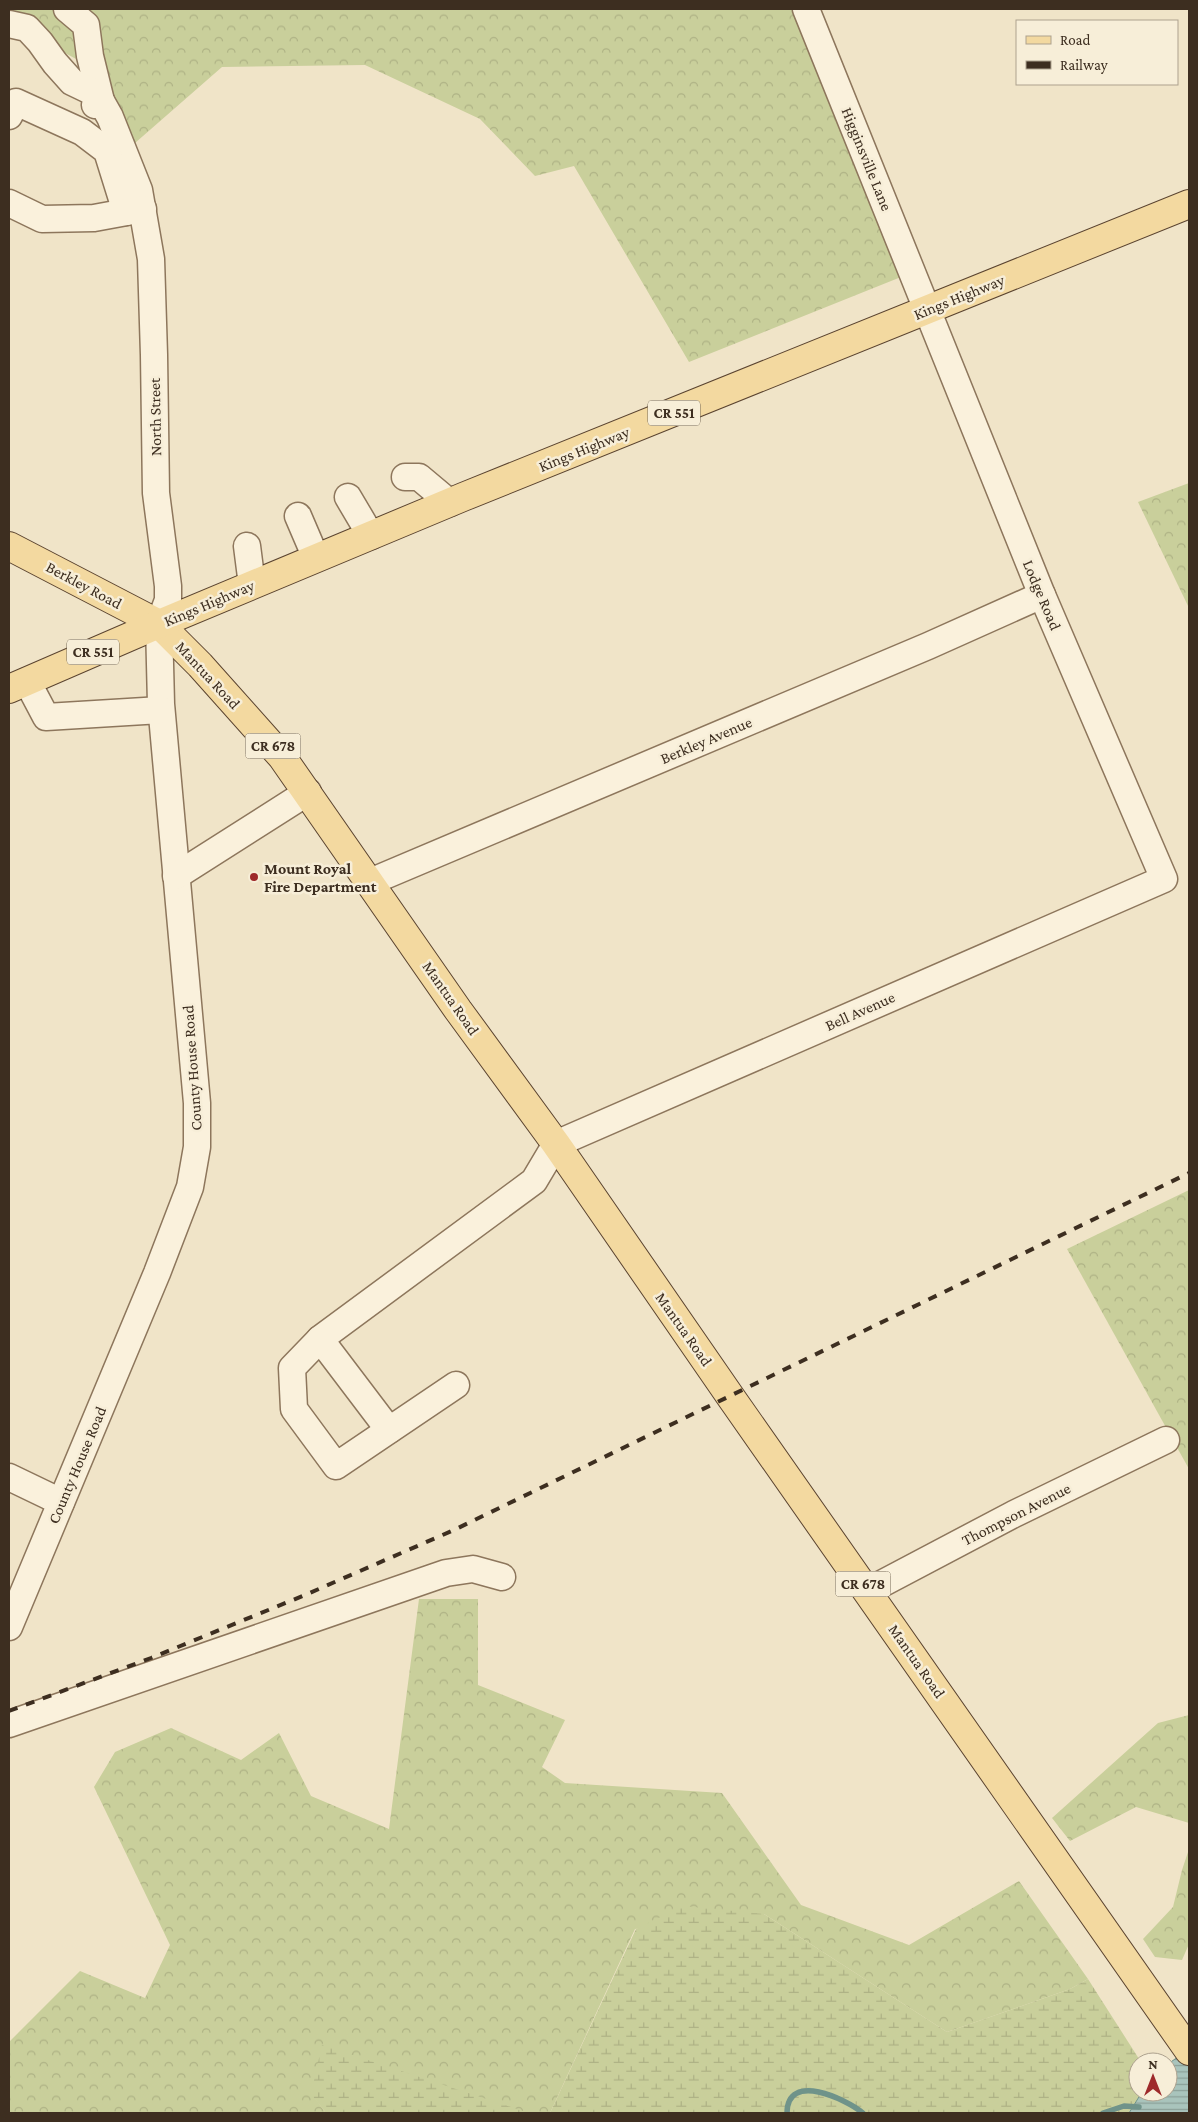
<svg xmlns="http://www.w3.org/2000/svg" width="1198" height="2122" font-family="'Crimson Pro',serif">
<defs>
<pattern id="forest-crowns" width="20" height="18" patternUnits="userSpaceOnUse" patternTransform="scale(1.25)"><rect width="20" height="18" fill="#c9cf9b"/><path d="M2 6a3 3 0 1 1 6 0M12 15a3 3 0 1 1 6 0" fill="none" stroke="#aeb285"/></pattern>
<pattern id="wetland-marsh" width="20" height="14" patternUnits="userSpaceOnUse" patternTransform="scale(1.25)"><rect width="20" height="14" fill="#c9cf9b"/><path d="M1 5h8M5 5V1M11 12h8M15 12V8" fill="none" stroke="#aeb285"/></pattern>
<pattern id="water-rules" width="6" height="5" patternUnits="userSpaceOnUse" patternTransform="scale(1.25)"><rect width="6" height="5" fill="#a9c4bc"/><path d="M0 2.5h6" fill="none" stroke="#8ba098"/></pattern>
</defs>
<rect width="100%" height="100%" fill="#f0e4c8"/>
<g fill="url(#forest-crowns)">
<path d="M9,9H802L911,273L689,362L574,166L535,176L480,119L365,65L222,67L135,143L109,87L91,67L11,24L9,28Z"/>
<path d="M1189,483V608L1138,502Z"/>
<path d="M1189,1190V1469L1067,1249Z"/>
<path d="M419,1599H478V1685L565,1720L542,1767L565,1783L722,1793L801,1905L909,1945L1019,1881L1088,1979L1070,1989L947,2032L764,1914L635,1929L550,2113H529L312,2094L326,2113H9V2042L80,1971L145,1998L170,1945L94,1787L115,1752L171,1728L241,1760L279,1733L311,1796L389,1829Z"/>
<path d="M1189,1715V1823L1136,1807L1070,1841L1052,1818L1158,1723Z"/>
<path d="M1189,1849V1944L1182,1960L1155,1957L1143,1939L1173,1907L1182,1870Z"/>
</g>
<g fill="url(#wetland-marsh)">
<path d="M683,1906L764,1914L947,2032L1070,1989L1088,1979L1141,2062H1138V2092H1142L1129,2113H550L636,1929Z"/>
<path d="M322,2045L529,2113H326L311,2094Z"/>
</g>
<path fill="url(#water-rules)" stroke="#6f938a" d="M1189,2049V2113H1129L1142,2092H1168V2064Z"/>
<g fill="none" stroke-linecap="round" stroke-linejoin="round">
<g stroke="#6f938a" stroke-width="5.5">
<path d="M787,2113C787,2071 846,2099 863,2113"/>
<path d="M1103,2113L1124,2106L1139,2107"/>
</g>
<defs>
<g id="minor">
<path d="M67,9L86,25L90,56L101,101L95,105"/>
<path d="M9,24L27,28L40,42L55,63L72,82L97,94L110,117L139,190L151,259L154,355L156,493L168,586V600L159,624L161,704L197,1103V1147L190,1187L157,1273L9,1627"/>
<path d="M9,116L16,102L82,132L107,151L126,212"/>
<path d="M9,203L42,219L94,218L143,209"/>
<path d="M405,477H419L450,503"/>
<path d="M348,497L371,536"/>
<path d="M298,516L316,558"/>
<path d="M247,546L252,585"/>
<path d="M27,681L46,717L161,710"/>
<path d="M176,876L308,792"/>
<path d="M370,882L928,646L1042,595"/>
<path d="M320,1339L389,1430"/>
<path d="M456,1385L336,1466L294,1409L292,1368L320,1339L534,1181L556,1144L1164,879L1042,595L806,9"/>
<path d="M9,1477L61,1502"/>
<path d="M868,1591L1014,1514L1166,1440"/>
<path d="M9,1724L446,1573L473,1569L502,1577"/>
</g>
<g id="major">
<path d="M9,546L159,624L200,665L282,757L458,1010L556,1144L730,1396L1189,2051"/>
<path d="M9,689L159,624L463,497L1189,204"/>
</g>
</defs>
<use href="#minor" stroke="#8d765c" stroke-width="29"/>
<use href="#major" stroke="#5b4430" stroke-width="30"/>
<use href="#minor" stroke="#faf1dc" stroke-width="26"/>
<use href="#major" stroke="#f3d9a0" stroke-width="28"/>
<path stroke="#3d2e20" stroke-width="4" stroke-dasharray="9 9" stroke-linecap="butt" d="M9,1711L151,1658L305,1595L454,1530L1189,1173"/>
</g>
<circle fill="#9e2a2b" stroke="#f7eed8" stroke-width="2" cx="254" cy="877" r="5"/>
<g text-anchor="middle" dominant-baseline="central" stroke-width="5" stroke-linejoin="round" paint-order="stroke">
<g fill="#f7eed8" stroke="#756857" stroke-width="1">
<rect x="648" y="400.5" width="52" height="25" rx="4"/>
<rect x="67" y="639.5" width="52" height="25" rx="4"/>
<rect x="245.5" y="733.5" width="55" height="25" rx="4"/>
<rect x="835.5" y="1571.5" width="55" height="25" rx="4"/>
</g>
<g font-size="15" font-weight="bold" fill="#3d2e20">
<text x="674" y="413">CR 551</text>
<text x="93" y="652">CR 551</text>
<text x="273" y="746">CR 678</text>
<text x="863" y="1584">CR 678</text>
</g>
<g font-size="16" fill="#3d2e20" stroke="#f7eed8">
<text transform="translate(867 159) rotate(68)">Higginsville Lane</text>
<text transform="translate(959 297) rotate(-22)">Kings Highway</text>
<text transform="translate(155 417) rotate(-91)">North Street</text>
<text transform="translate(584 449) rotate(-22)">Kings Highway</text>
<text transform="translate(84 585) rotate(28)">Berkley Road</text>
<text transform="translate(1042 595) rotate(67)">Lodge Road</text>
<text transform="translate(209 603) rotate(-23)">Kings Highway</text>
<text transform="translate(208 675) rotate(47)">Mantua Road</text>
<text transform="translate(706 740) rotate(-23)">Berkley Avenue</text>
<text transform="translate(451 998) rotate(55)">Mantua Road</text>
<text transform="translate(860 1011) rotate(-24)">Bell Avenue</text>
<text transform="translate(192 1068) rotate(-94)">County House Road</text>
<text transform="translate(684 1329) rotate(55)">Mantua Road</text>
<text transform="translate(77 1465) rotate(-67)">County House Road</text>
<text transform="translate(1016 1514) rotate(-27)">Thompson Avenue</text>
<text transform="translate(917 1661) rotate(55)">Mantua Road</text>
</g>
<g font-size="16" font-weight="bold" fill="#3d2e20" stroke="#f7eed8" text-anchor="start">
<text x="264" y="868">Mount Royal<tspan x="264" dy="18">Fire Department</tspan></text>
</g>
</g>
<rect width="1198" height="2122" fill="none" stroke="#3d2e20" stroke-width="20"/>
<rect x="1016" y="20" width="162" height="65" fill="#f7eed8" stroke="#ada18e"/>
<rect x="1026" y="36" width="25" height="8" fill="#f3d9a0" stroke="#ada18e"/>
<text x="1060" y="45" font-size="15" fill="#3d2e20">Road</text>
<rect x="1026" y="61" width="25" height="8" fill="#3d2e20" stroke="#ada18e"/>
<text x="1060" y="70" font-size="15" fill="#3d2e20">Railway</text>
<g transform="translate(1153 2077)"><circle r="24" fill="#f7eed8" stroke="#ada18e"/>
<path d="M0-4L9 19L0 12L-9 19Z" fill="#9e2a2b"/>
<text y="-8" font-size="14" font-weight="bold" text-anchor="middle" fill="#3d2e20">N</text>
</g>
</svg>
